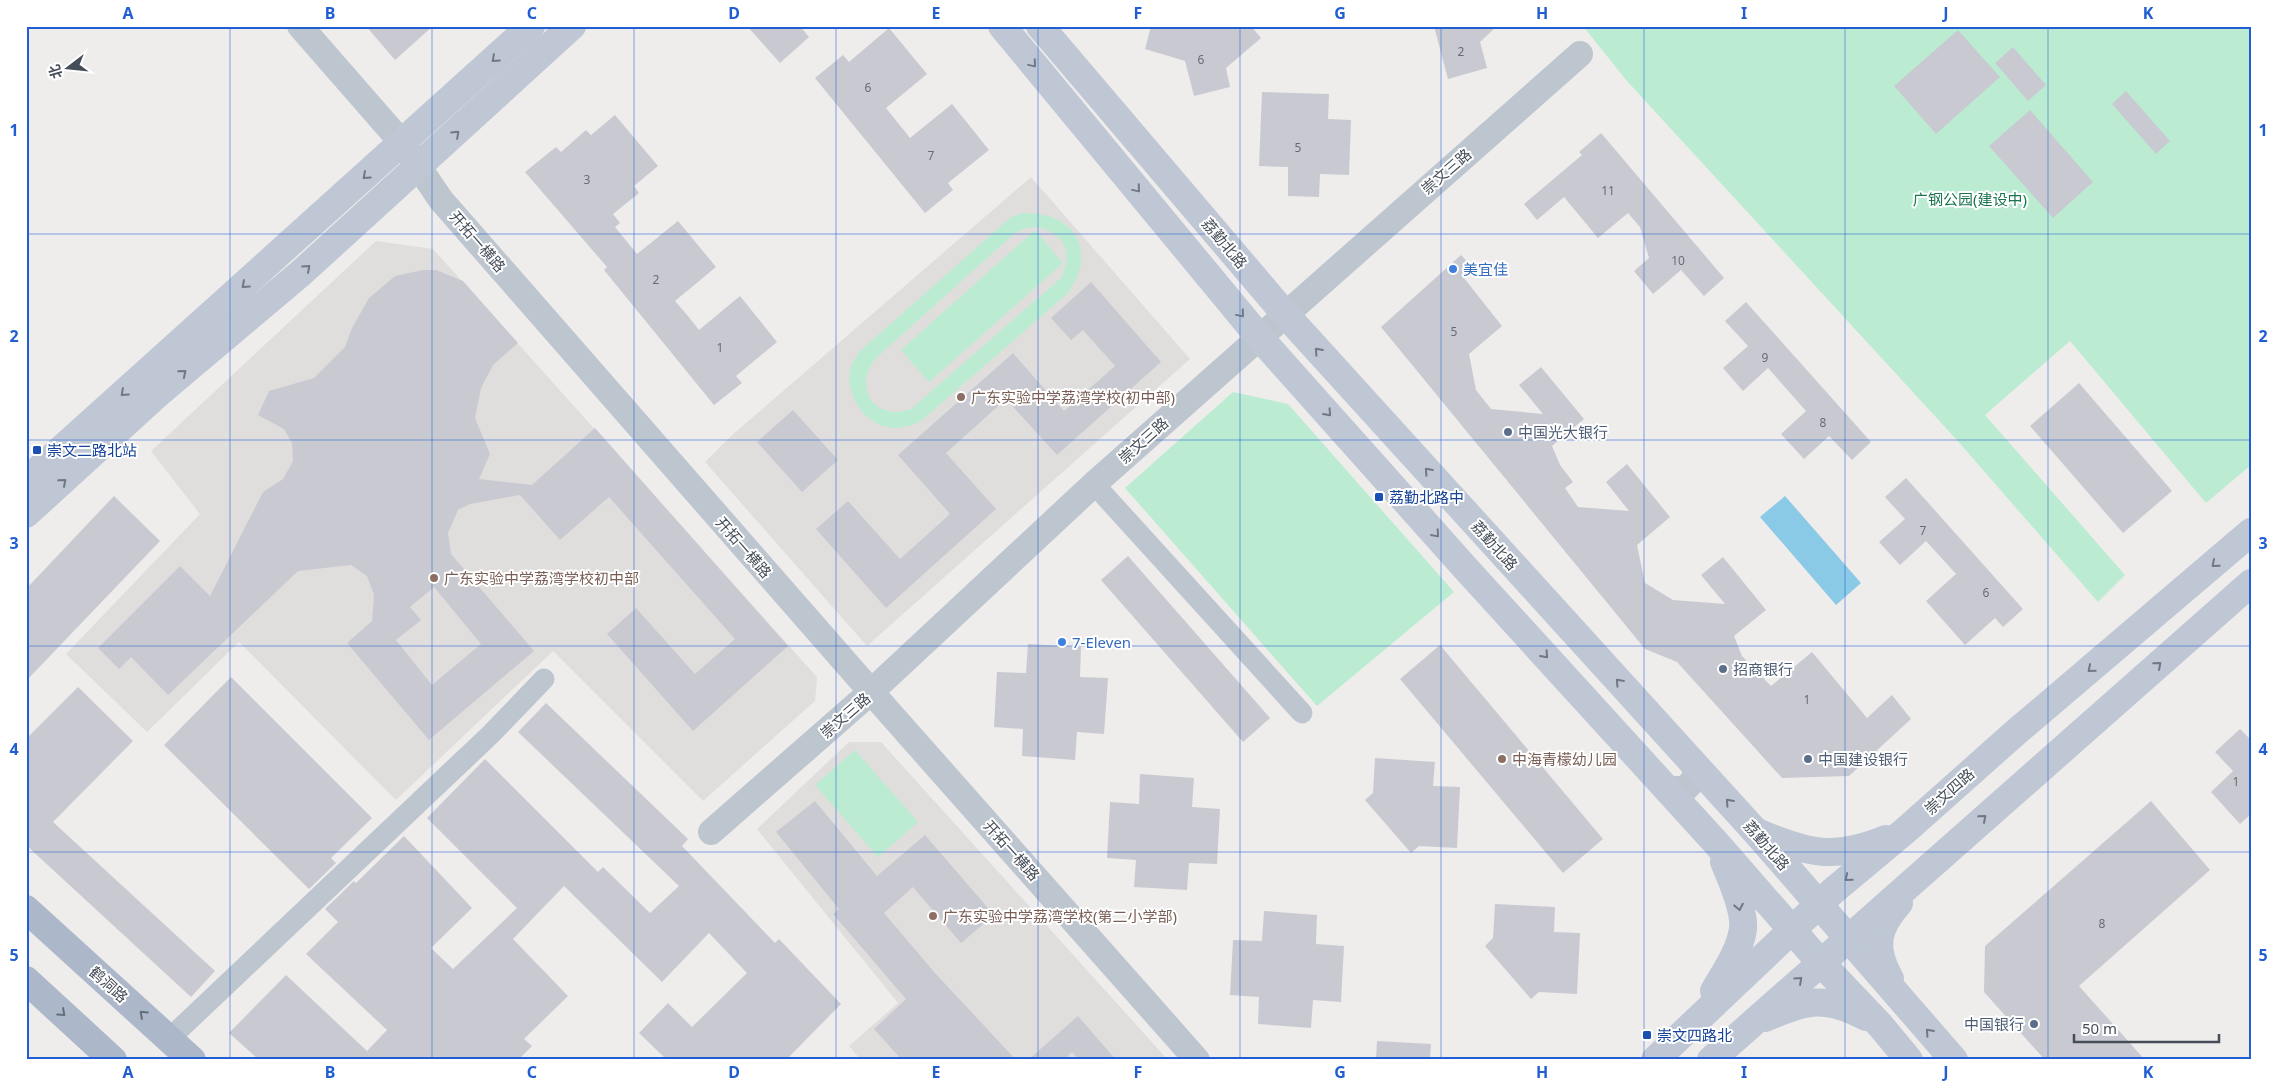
<svg xmlns="http://www.w3.org/2000/svg" width="2277" height="1086" font-family="'Noto Sans','Noto Sans SC',sans-serif">
<rect width="100%" height="100%" fill="#efecec"/>
<g fill="#e0dddd">
<path d="M1031,177L1190,359L867,646L705,462L731,436Z"/>
<path d="M376,241L433,249L817,677L815,701L703,801L553,651L396,800L239,642L147,732L66,654L200,514L151,451Z"/>
<path d="M849,742H881L1168,1060H861L849,1046L898,1003L757,829Z"/>
</g>
<g fill="#bbecd2" fill-rule="evenodd">
<path d="M1583,26H2251V465L2206,503L2070,341L1985,415L2125,575L2098,602L1956,439L1626,80Z"/>
<path d="M1023,213C1053,212 1083,226 1081,261C1081,272 1074,283 1068,293L921,421C913,425 904,428 894,428C865,427 843,394 851,366C853,361 857,356 859,352L1011,217ZM1037,227C1064,233 1074,252 1061,278L911,409C876,422 852,389 875,359L1015,233L1026,228Z"/>
<path d="M1035,230L1063,263L929,382L901,350Z"/>
<path d="M1233,392L1288,404L1454,592L1317,706L1125,488Z"/>
<path d="M855,750L918,822L878,857L815,785Z"/>
</g>
<path fill="#8acae7" d="M1785,496L1861,583L1836,605L1760,517Z"/>
<g fill="#c9cad1" fill-rule="evenodd">
<path d="M366,26H433L395,60Z"/>
<path d="M747,26H800L809,37L780,63Z"/>
<path d="M1151,26H1251L1261,38L1226,68L1230,87L1194,96L1185,61L1145,49Z"/>
<path d="M1434,26H1497L1480,42L1487,68L1448,79Z"/>
<path d="M889,28L927,74L886,108L910,138L952,104L989,150L948,183L953,190L925,213L815,78L843,55L849,62Z"/>
<path d="M1958,30L2000,77L1936,134L1894,86Z"/>
<path d="M2013,47L2046,85L2028,101L1995,63Z"/>
<path d="M2126,91L2170,141L2156,154L2112,104Z"/>
<path d="M1262,92L1329,94L1328,119L1351,120L1349,175L1320,174L1319,197L1288,196V167L1259,166Z"/>
<path d="M2030,110L2093,182L2053,218L1989,146Z"/>
<path d="M615,115L658,166L634,186L639,193L613,214L620,223L615,227L637,254L678,221L716,267L675,301L688,316L699,330L740,296L777,342L736,376L742,383L714,405L604,270L607,267L525,172L556,147L561,152L586,130L591,135Z"/>
<path d="M1601,133L1724,278L1704,296L1681,270L1653,294L1634,271L1649,258L1640,227L1628,213L1598,238L1564,197L1537,220L1524,204L1582,155L1579,152Z"/>
<path d="M1461,255L1474,269L1464,278L1502,326L1469,354L1476,390L1491,409L1543,414L1519,385L1541,367L1584,419L1552,446L1560,465L1573,482L1565,488L1578,507L1629,511L1606,482L1627,464L1670,517L1637,545L1645,583L1673,600L1725,604L1701,575L1723,557L1766,610L1734,636L1742,656L1771,686L1812,652L1867,718L1892,695L1911,719L1849,776L1782,778L1677,662L1645,649L1381,327Z"/>
<path d="M423,270H436L463,281L518,343L493,365L481,388L475,418L490,454L479,479L532,485L595,428L788,646L693,731L607,634L636,608L695,674L735,639L609,497L560,540L520,495L470,504L458,510L448,533L451,554L534,651L429,740L347,643L372,621L374,595L367,576L351,565L298,571L168,695L131,657L119,669L98,648L180,566L210,596L263,492L283,479L293,461L292,443L284,429L258,415L269,391L314,378L345,347L352,328L369,298L395,276ZM434,587L481,644L432,685L396,640L421,620L410,607Z"/>
<path d="M1091,282L1161,362L1057,455L1006,399L946,453L996,509L886,608L816,529L848,501L900,559L950,514L898,455L1013,353L1064,411L1115,366L1083,330L1071,340L1051,318Z"/>
<path d="M1746,302L1871,442L1852,460L1829,436L1804,459L1781,434L1806,411L1768,368L1743,391L1723,368L1748,346L1725,321Z"/>
<path d="M2079,383L2172,491L2123,533L2030,426Z"/>
<path d="M793,410L838,460L802,492L757,442Z"/>
<path d="M1906,478L2023,609L2003,627L1995,618L1965,645L1926,601L1956,574L1926,541L1900,565L1879,542L1905,519L1885,497Z"/>
<path d="M114,496L160,541L26,681V589Z"/>
<path d="M1128,556L1270,718L1243,742L1101,580Z"/>
<path d="M1028,644L1081,647L1080,677L1108,678L1104,734L1077,732L1075,760L1022,756L1023,729L994,727L997,672L1026,673Z"/>
<path d="M1440,645L1603,839L1563,873L1400,679Z"/>
<path d="M231,677L372,818L331,858L336,863L309,889L164,745Z"/>
<path d="M78,687L133,741L53,822L215,971L191,997L26,845V739Z"/>
<path d="M546,703L688,839L682,846L775,943L779,939L841,1004L786,1060H667L639,1033L668,1003L692,1027L747,973L709,933L662,982L564,886L513,939L568,996L524,1039L532,1046L518,1060H259L229,1033L286,975L367,1051L387,1030L306,954L338,922L325,909L354,881L356,883L404,836L472,908L431,948L453,969L517,908L427,818L485,759L598,872L603,867L650,913L679,886L518,732Z"/>
<path d="M2240,729L2251,740V814L2240,824L2211,792L2233,771L2215,752Z"/>
<path d="M1375,758L1435,762L1433,786L1460,787L1457,848L1419,846L1411,853L1365,800L1373,793Z"/>
<path d="M1140,774L1194,778L1192,807L1220,809L1217,864L1189,863L1187,890L1134,887L1136,860L1107,858L1110,802L1139,804Z"/>
<path d="M815,801L877,876L925,835L994,915L961,943L913,887L884,913L935,973L1016,1060H902L874,1029L906,999L833,914L839,909L776,832Z"/>
<path d="M2151,801L2210,870L2079,986L2145,1060H2045L1984,992L1985,946Z"/>
<path d="M1495,904L1555,907L1554,932L1580,933L1577,994L1539,992L1531,999L1485,946L1493,938Z"/>
<path d="M1264,911L1317,915L1316,944L1344,946L1341,1002L1313,1000L1311,1028L1258,1024L1259,997L1230,995L1233,940L1262,941Z"/>
<path d="M1078,1016L1116,1060H1079L1072,1052L1064,1060H1028Z"/>
<path d="M1377,1041L1431,1044L1430,1060H1376Z"/>
</g>
<g fill="none" stroke-linecap="round" stroke-linejoin="round">
<g stroke="#bdc5ce" stroke-width="21">
<path d="M1094,484L1302,713"/>
<path d="M169,1039L491,734L544,679"/>
</g>
<g stroke="#bdc5ce" stroke-width="26">
<path d="M300,26L403,144L441,200L888,711L1197,1060"/>
<path d="M1666,789H1685L1694,780L1696,766"/>
<path d="M711,832L872,691L1094,484L1580,54"/>
</g>
<g stroke="#bfc7d4" stroke-width="28">
<path d="M1002,26L1260,338L1468,571L1717,844L1820,962L1880,1025L1909,1060"/>
<path d="M1040,26L1285,314L1755,831L1954,1060"/>
<path d="M26,481L531,26"/>
<path d="M26,514L161,391L301,273L572,26"/>
<path d="M1759,833C1809,854 1834,860 1886,839"/>
<path d="M1890,979C1873,948 1876,929 1899,903"/>
<path d="M1714,991C1725,972 1740,951 1743,929C1745,912 1731,878 1724,862"/>
<path d="M1765,1018C1806,1000 1825,995 1866,1017"/>
<path d="M1655,1060L1833,891L1906,830L2015,733L2251,532"/>
<path d="M1711,1060L2251,583"/>
</g>
<g stroke="#acb8ca" stroke-width="28">
<path d="M26,909L192,1060"/>
<path d="M26,980L113,1060"/>
</g>
</g>
<defs><path id="oneway-chevron" d="M-2-3.5L2.5 0L-2 3.5" fill="none" stroke-width="1.6" stroke-linecap="round" stroke-linejoin="round" transform="scale(1.25)"/></defs>
<g stroke="#707883">
<use href="#oneway-chevron" transform="translate(495 59) rotate(138)"/>
<use href="#oneway-chevron" transform="translate(1033 64) rotate(50)"/>
<use href="#oneway-chevron" transform="translate(456 134) rotate(-43)"/>
<use href="#oneway-chevron" transform="translate(366 176) rotate(138)"/>
<use href="#oneway-chevron" transform="translate(1137 189) rotate(50)"/>
<use href="#oneway-chevron" transform="translate(307 268) rotate(-42)"/>
<use href="#oneway-chevron" transform="translate(245 285) rotate(138)"/>
<use href="#oneway-chevron" transform="translate(1241 314) rotate(50)"/>
<use href="#oneway-chevron" transform="translate(1318 351) rotate(-132)"/>
<use href="#oneway-chevron" transform="translate(183 373) rotate(-40)"/>
<use href="#oneway-chevron" transform="translate(124 393) rotate(138)"/>
<use href="#oneway-chevron" transform="translate(1328 413) rotate(48)"/>
<use href="#oneway-chevron" transform="translate(1428 471) rotate(-132)"/>
<use href="#oneway-chevron" transform="translate(63 482) rotate(-41)"/>
<use href="#oneway-chevron" transform="translate(1436 534) rotate(49)"/>
<use href="#oneway-chevron" transform="translate(2215 564) rotate(139)"/>
<use href="#oneway-chevron" transform="translate(1545 655) rotate(48)"/>
<use href="#oneway-chevron" transform="translate(2158 665) rotate(-41)"/>
<use href="#oneway-chevron" transform="translate(2091 669) rotate(140)"/>
<use href="#oneway-chevron" transform="translate(1619 682) rotate(-132)"/>
<use href="#oneway-chevron" transform="translate(1729 802) rotate(-132)"/>
<use href="#oneway-chevron" transform="translate(1983 818) rotate(-41)"/>
<use href="#oneway-chevron" transform="translate(1848 878) rotate(140)"/>
<use href="#oneway-chevron" transform="translate(1739 907) rotate(79)"/>
<use href="#oneway-chevron" transform="translate(1799 980) rotate(-42)"/>
<use href="#oneway-chevron" transform="translate(1929 1032) rotate(-132)"/>
</g>
<g stroke="#646d7a">
<use href="#oneway-chevron" transform="translate(62 1013) rotate(42)"/>
<use href="#oneway-chevron" transform="translate(143 1014) rotate(-137)"/>
</g>
<path fill="none" stroke="#215ed3" stroke-width="1" stroke-opacity="0.55" d="M230,26V1060M432,26V1060M634,26V1060M836,26V1060M1038,26V1060M1240,26V1060M1441,26V1060M1644,26V1060M1845,26V1060M2048,26V1060M26,234H2251M26,440H2251M26,646H2251M26,852H2251"/>
<g fill="#3f7fe0" stroke="#fff" stroke-width="2">
<circle cx="1453" cy="269" r="5"/>
<circle cx="1062" cy="642" r="5"/>
</g>
<g fill="#8d6e63" stroke="#fff" stroke-width="2">
<circle cx="961" cy="397" r="5"/>
<circle cx="434" cy="578" r="5"/>
<circle cx="1502" cy="759" r="5"/>
<circle cx="933" cy="916" r="5"/>
</g>
<g fill="#5c6f8a" stroke="#fff" stroke-width="2">
<circle cx="1508" cy="432" r="5"/>
<circle cx="1723" cy="669" r="5"/>
<circle cx="1808" cy="759" r="5"/>
<circle cx="2034" cy="1024" r="5"/>
</g>
<g fill="#1a4fb4" stroke="#fff" stroke-width="2">
<rect x="32" y="445" width="10" height="10" rx="2.5"/>
<rect x="1374" y="492" width="10" height="10" rx="2.5"/>
<rect x="1642" y="1030" width="10" height="10" rx="2.5"/>
</g>
<g text-anchor="middle" dominant-baseline="central" stroke-width="4" stroke-linejoin="round" paint-order="stroke">
<g font-size="12" fill="#666c76">
<text x="1461" y="51">2</text>
<text x="1201" y="59">6</text>
<text x="868" y="87">6</text>
<text x="1298" y="147">5</text>
<text x="931" y="155">7</text>
<text x="587" y="179">3</text>
<text x="1608" y="190">11</text>
<text x="1678" y="260">10</text>
<text x="656" y="279">2</text>
<text x="1454" y="331">5</text>
<text x="720" y="347">1</text>
<text x="1765" y="357">9</text>
<text x="1823" y="422">8</text>
<text x="1923" y="530">7</text>
<text x="1986" y="592">6</text>
<text x="1807" y="699">1</text>
<text x="2236" y="781">1</text>
<text x="2102" y="923">8</text>
</g>
<g font-size="15" fill="#454d58" stroke="#fff">
<text transform="translate(1446 171) rotate(-41)">崇文三路</text>
<text transform="translate(478 241) rotate(49)">开拓一横路</text>
<text transform="translate(1225 243) rotate(50)">荔勤北路</text>
<text transform="translate(1143 440) rotate(-42)">崇文三路</text>
<text transform="translate(1495 545) rotate(48)">荔勤北路</text>
<text transform="translate(744 547) rotate(49)">开拓一横路</text>
<text transform="translate(845 715) rotate(-41)">崇文三路</text>
<text transform="translate(1949 791) rotate(-42)">崇文四路</text>
<text transform="translate(1767 845) rotate(49)">荔勤北路</text>
<text transform="translate(1012 850) rotate(48)">开拓一横路</text>
<text transform="translate(109 984) rotate(42)">鹤洞路</text>
</g>
<g font-size="15" fill="#1a7550" stroke="#fff">
<text x="1970" y="199">广钢公园(建设中)</text>
</g>
<g font-size="15" fill="#366cbe" stroke="#fff" text-anchor="start">
<text x="1463" y="269">美宜佳</text>
<text x="1072" y="642">7-Eleven</text>
</g>
<g font-size="15" fill="#785e54" stroke="#fff" text-anchor="start">
<text x="971" y="397">广东实验中学荔湾学校(初中部)</text>
<text x="444" y="578">广东实验中学荔湾学校初中部</text>
<text x="1512" y="759">中海青檬幼儿园</text>
<text x="943" y="916">广东实验中学荔湾学校(第二小学部)</text>
</g>
<g font-size="15" fill="#4e5e75" stroke="#fff" text-anchor="start">
<text x="1518" y="432">中国光大银行</text>
<text x="1733" y="669">招商银行</text>
<text x="1818" y="759">中国建设银行</text>
<text x="2024" y="1024" text-anchor="end">中国银行</text>
</g>
<g font-size="15" fill="#164399" stroke="#fff" text-anchor="start">
<text x="47" y="450">崇文二路北站</text>
<text x="1389" y="497">荔勤北路中</text>
<text x="1657" y="1035">崇文四路北</text>
</g>
</g>
<rect width="2277" height="1086" fill="none" stroke="#ffffff" stroke-width="55"/>
<g transform="translate(68 68) rotate(254)" stroke="#ffffff" stroke-width="4" paint-order="stroke">
<path d="M0-4L9 19L0 12L-9 19Z" fill="#454d58"/>
<text y="-8" font-size="14" font-weight="bold" text-anchor="middle" fill="#454d58">北</text>
</g>
<path d="M2074 1034v8h145v-8" fill="none" stroke="#454d58" stroke-width="2.5"/>
<text x="2082" y="1034" font-size="15" fill="#454d58" stroke="#ffffff" stroke-width="4" paint-order="stroke">50 m</text>
<rect x="28" y="28" width="2222" height="1030" fill="none" stroke="#215ed3" stroke-width="2"/>
<g font-size="16" text-anchor="middle" font-weight="bold" fill="#215ed3">
<text x="128" y="19">A</text>
<text x="330" y="19">B</text>
<text x="532" y="19">C</text>
<text x="734" y="19">D</text>
<text x="936" y="19">E</text>
<text x="1138" y="19">F</text>
<text x="1340" y="19">G</text>
<text x="1542" y="19">H</text>
<text x="1744" y="19">I</text>
<text x="1946" y="19">J</text>
<text x="2148" y="19">K</text>
<text x="14" y="136">1</text>
<text x="2263" y="136">1</text>
<text x="14" y="342">2</text>
<text x="2263" y="342">2</text>
<text x="14" y="549">3</text>
<text x="2263" y="549">3</text>
<text x="14" y="755">4</text>
<text x="2263" y="755">4</text>
<text x="14" y="961">5</text>
<text x="2263" y="961">5</text>
<text x="128" y="1078">A</text>
<text x="330" y="1078">B</text>
<text x="532" y="1078">C</text>
<text x="734" y="1078">D</text>
<text x="936" y="1078">E</text>
<text x="1138" y="1078">F</text>
<text x="1340" y="1078">G</text>
<text x="1542" y="1078">H</text>
<text x="1744" y="1078">I</text>
<text x="1946" y="1078">J</text>
<text x="2148" y="1078">K</text>
</g>
</svg>
